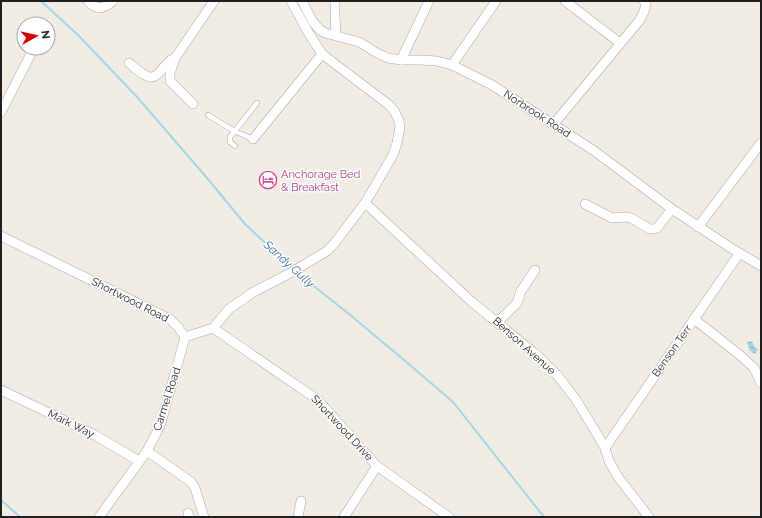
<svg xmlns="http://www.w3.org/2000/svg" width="762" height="518" font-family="Raleway,sans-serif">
<defs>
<pattern id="water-rules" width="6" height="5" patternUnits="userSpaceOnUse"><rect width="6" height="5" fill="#a2d5e2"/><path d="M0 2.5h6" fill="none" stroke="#8bb6c1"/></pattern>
</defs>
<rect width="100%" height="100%" fill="#f1ede5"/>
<path fill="url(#water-rules)" d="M752,341L754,347L758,349L755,354L750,351L747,342Z"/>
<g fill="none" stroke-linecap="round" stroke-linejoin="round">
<g stroke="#a2d5e2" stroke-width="2">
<path d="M41,1L78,35L138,98L207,178L245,224L293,269"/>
<path d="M296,272L349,314L410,365L453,402L544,517"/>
<path d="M1,500L20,517"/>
</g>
<defs>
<g id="service">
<path d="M208,115L234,131L253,139"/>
<path d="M235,146L230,142V137L257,103"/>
</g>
<g id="minor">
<path d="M88,1C97,11 103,9 113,1"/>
<path d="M302,1L313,22L319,29L325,33L359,42L377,53L388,58L401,60H420L437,61L452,65L492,85L593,150L672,209L731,248L761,266"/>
<path d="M335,1V16L336,35"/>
<path d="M565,1L620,43"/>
<path d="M401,60L429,1"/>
<path d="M129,63C134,67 139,72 145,75C157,83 162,66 170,61C171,59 173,59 175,58"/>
<path d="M452,65L496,1"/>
<path d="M193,104L170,81V73L175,58L214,1"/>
<path d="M1,112L34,48"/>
<path d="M553,125L639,21L644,12L646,3L644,1"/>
<path d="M253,139L322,54"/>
<path d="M365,203L472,302L538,356L557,375L575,398L594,429L605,448L609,461L618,477L649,517"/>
<path d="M585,204L612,218L626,217L631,218L650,229H654L657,228L672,209"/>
<path d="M698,227L761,143"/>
<path d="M1,236L170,319L178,327L185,337L213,328L229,309L252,293L292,272L327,251L333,245L365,203L393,155L397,143L400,127L399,121L395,112L389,105L322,54L308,32L291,1"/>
<path d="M694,319L741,356L754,368L761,383"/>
<path d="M497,323L517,303L521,291L535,270"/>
<path d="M213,328L318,400L377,466L449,517"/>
<path d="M1,390L93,434L139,461"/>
<path d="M605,448L739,254"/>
<path d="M147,451L191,482L195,488L204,517"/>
<path d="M188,513L189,517"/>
<path d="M99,517L147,451L160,426L179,359L185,337"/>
<path d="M298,517L301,501"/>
<path d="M344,517L377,466"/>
</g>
</defs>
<use href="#service" stroke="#a6a6a6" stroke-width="5.5"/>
<use href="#minor" stroke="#a6a6a6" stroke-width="10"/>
<use href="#service" stroke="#fff" stroke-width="4.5"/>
<use href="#minor" stroke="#fff" stroke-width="9"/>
</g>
<defs>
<symbol id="hotel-ring" viewBox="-11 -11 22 22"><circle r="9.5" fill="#fff" stroke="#d1479c" stroke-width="1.5"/><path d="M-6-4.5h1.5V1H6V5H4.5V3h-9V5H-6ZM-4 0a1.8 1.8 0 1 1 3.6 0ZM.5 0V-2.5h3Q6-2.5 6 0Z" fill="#d1479c"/></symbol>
</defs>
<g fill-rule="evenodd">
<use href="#hotel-ring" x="258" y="170" width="20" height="20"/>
</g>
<g text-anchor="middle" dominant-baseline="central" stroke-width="3" stroke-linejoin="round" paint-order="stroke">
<g font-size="11" fill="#1f1f1f" stroke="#fff">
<text transform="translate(537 114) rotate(33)">Norbrook Road</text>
<text transform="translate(130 300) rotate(27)">Shortwood Road</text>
<text transform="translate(524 346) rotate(42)">Benson Avenue</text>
<text transform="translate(672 351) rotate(-55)">Benson Terr</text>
<text transform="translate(167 399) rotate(-72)">Carmel Road</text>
<text transform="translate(71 424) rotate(26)">Mark Way</text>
<text transform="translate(342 428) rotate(47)">Shortwood Drive</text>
</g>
<g font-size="11" fill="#b23c85" stroke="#fff" text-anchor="start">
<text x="281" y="174">Anchorage Bed<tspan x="281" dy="13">&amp; Breakfast</tspan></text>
</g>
<g font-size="12" font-style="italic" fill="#3e76a7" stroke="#fff">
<text transform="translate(289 264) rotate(42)">Sandy Gully</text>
</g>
</g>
<rect width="762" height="518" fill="none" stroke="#1f1f1f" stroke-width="4"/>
<g transform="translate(36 36) rotate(82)"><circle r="19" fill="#ffffff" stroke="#a5a5a5"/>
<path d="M0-3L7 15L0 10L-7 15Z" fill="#cf0007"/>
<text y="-6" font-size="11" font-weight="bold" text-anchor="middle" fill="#1f1f1f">N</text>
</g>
</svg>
